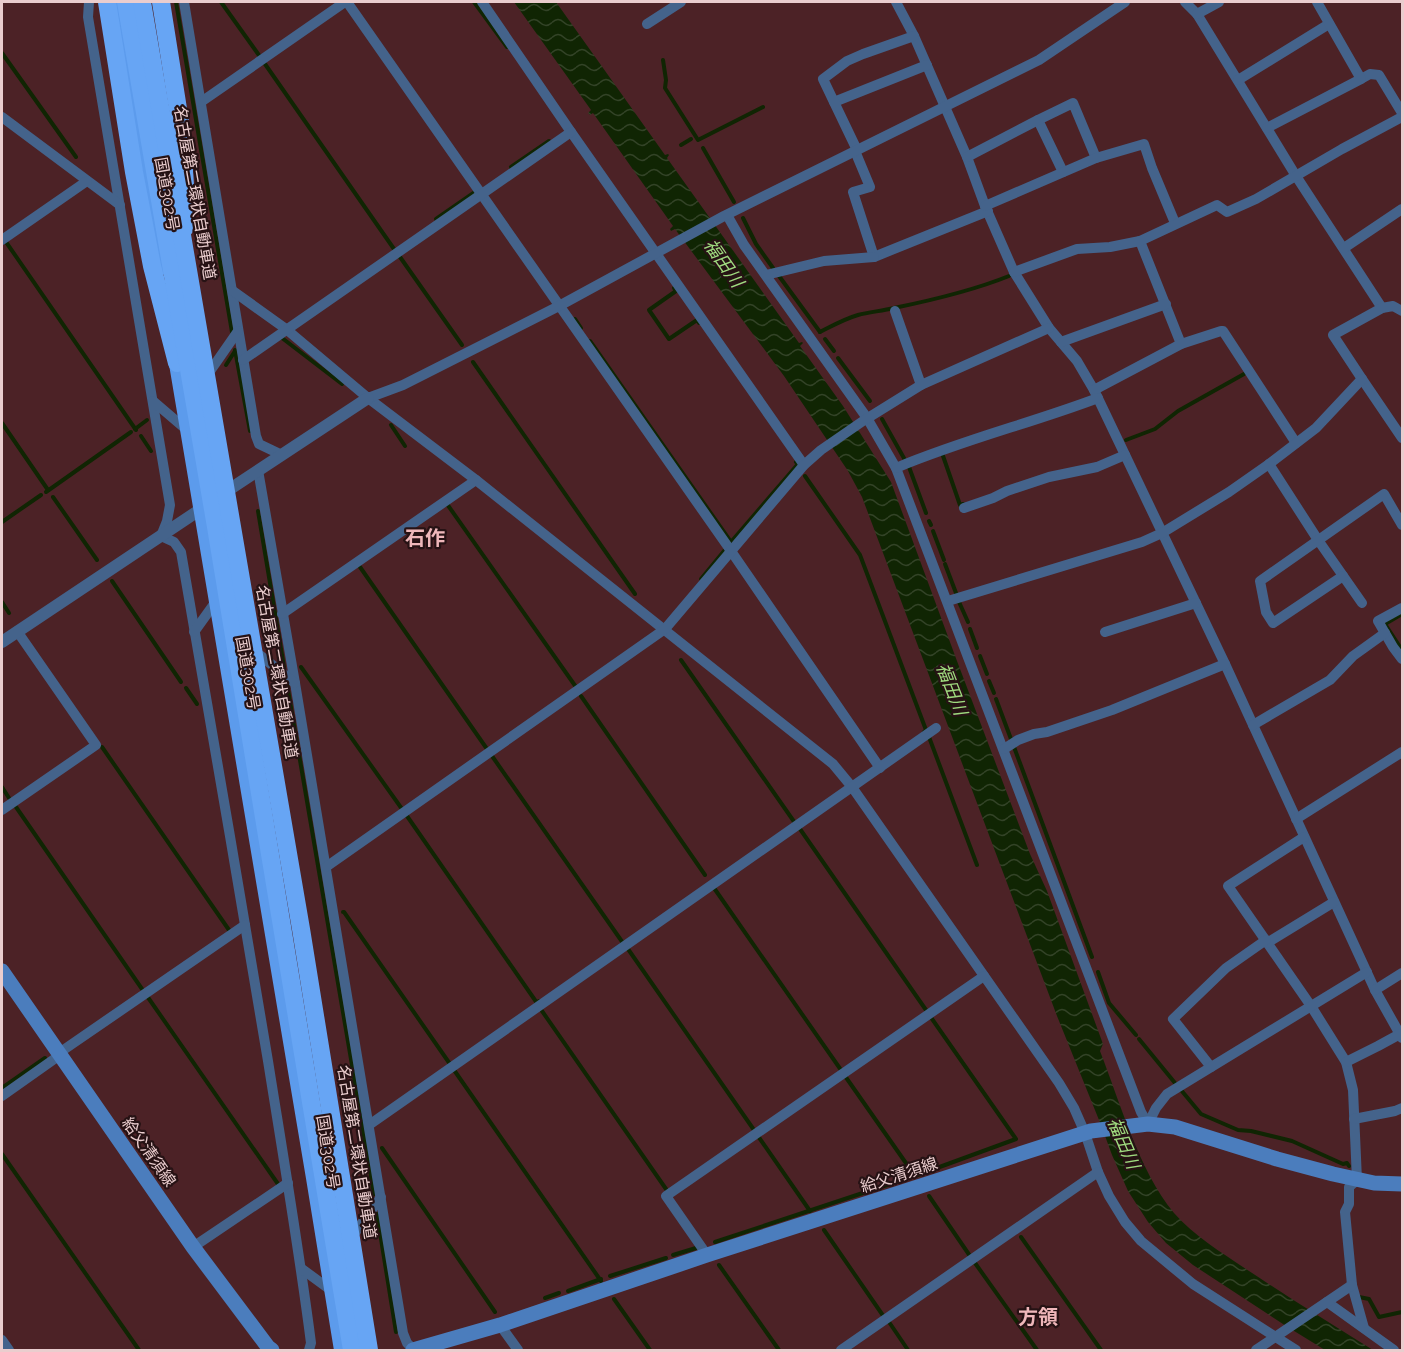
<svg xmlns="http://www.w3.org/2000/svg" width="1404" height="1352" font-family="Raleway,'Noto Sans JP',sans-serif">
<defs>
<pattern id="water-waves" width="16" height="10" patternUnits="userSpaceOnUse" patternTransform="scale(1.5)"><rect width="16" height="10" fill="#102503"/><path d="M0 5q4-4 8 0t8 0" fill="none" stroke="#334327"/></pattern>
</defs>
<rect width="100%" height="100%" fill="#4c2226"/>
<path fill="url(#water-waves)" d="M514,2H556L665,155L668,154L669,155L667,158L799,343L802,342L803,343L800,346L843,406L891,482L957,661L1030,854L1047,891L1103,1044L1100,1051C1120,1102 1139,1171 1174,1213C1194,1236 1221,1252 1246,1269C1288,1297 1331,1324 1373,1350H1325L1286,1326L1193,1265L1166,1243L1148,1222L1128,1191L1112,1155L1101,1125L1057,1016L862,497L848,471L784,376L675,229L671,231L670,229L673,226L593,113L590,115L588,113L591,110Z"/>
<g fill="none" stroke-linecap="round" stroke-linejoin="round">
<g stroke="#102503" stroke-width="4">
<path d="M176,2L232,332"/>
<path d="M221,2L261,58"/>
<path d="M474,2L507,47"/>
<path d="M2,53L76,157"/>
<path d="M663,60L666,80L665,88L698,140L763,107"/>
<path d="M265,64L394,249"/>
<path d="M681,145L691,139"/>
<path d="M703,148L734,202"/>
<path d="M511,167L549,141"/>
<path d="M743,218L756,244L773,268"/>
<path d="M436,219L475,192"/>
<path d="M6,242L136,430"/>
<path d="M400,257L462,345"/>
<path d="M779,276L820,332"/>
<path d="M674,288L676,291L649,310L669,339L697,320L699,323"/>
<path d="M575,319L581,328"/>
<path d="M820,332C832,326 844,319 858,315C869,312 882,311 894,308C933,300 972,291 1009,276"/>
<path d="M282,338L342,384"/>
<path d="M825,339L834,351"/>
<path d="M590,341L731,542L798,464L796,462"/>
<path d="M235,350L250,431"/>
<path d="M838,358L870,401"/>
<path d="M473,362L635,594"/>
<path d="M226,365L235,351"/>
<path d="M882,419L905,460"/>
<path d="M2,423L48,490"/>
<path d="M391,425L405,446"/>
<path d="M135,429L147,420"/>
<path d="M141,436L151,451"/>
<path d="M1126,440L1155,429L1178,411L1244,374"/>
<path d="M942,453L960,505L963,504"/>
<path d="M909,467L926,513"/>
<path d="M805,476L860,555L926,730L924,732"/>
<path d="M46,492L131,432"/>
<path d="M53,497L97,560"/>
<path d="M447,504L576,687"/>
<path d="M258,511L284,667"/>
<path d="M929,521L931,525"/>
<path d="M2,522L41,495"/>
<path d="M933,531L944,560"/>
<path d="M945,564L956,593"/>
<path d="M360,567L487,749"/>
<path d="M701,579L724,551"/>
<path d="M112,581L181,682"/>
<path d="M2,602L9,613"/>
<path d="M959,602L968,622"/>
<path d="M1402,614L1385,624L1402,650"/>
<path d="M970,629L977,648"/>
<path d="M980,656L987,674"/>
<path d="M681,660L795,823"/>
<path d="M301,667L402,809"/>
<path d="M989,681L994,693"/>
<path d="M287,684L374,1194"/>
<path d="M186,688L197,704"/>
<path d="M581,696L705,875"/>
<path d="M996,699L1011,739"/>
<path d="M929,737L977,865"/>
<path d="M102,747L229,930"/>
<path d="M1014,747L1092,957"/>
<path d="M492,756L623,943"/>
<path d="M2,787L9,798"/>
<path d="M16,807L142,989"/>
<path d="M407,816L537,1003L539,1001"/>
<path d="M800,829L926,1010"/>
<path d="M714,888L841,1070"/>
<path d="M343,912H344L450,1064"/>
<path d="M628,949L754,1130"/>
<path d="M1098,972L1109,1003L1136,1035"/>
<path d="M147,996L278,1184"/>
<path d="M542,1011L666,1189"/>
<path d="M1139,1039L1175,1083"/>
<path d="M454,1070L601,1281"/>
<path d="M845,1076L915,1176L1016,1139L930,1016"/>
<path d="M2,1088L45,1058"/>
<path d="M1181,1090L1201,1114L1238,1130L1251,1131L1292,1141L1343,1164L1347,1163L1349,1166"/>
<path d="M758,1136L810,1211"/>
<path d="M382,1148L495,1312"/>
<path d="M2,1154L139,1350"/>
<path d="M929,1196L970,1256"/>
<path d="M377,1214L396,1332"/>
<path d="M824,1230L884,1317"/>
<path d="M1021,1237L1101,1350"/>
<path d="M715,1242L905,1179"/>
<path d="M673,1255L696,1248"/>
<path d="M975,1263L1037,1350"/>
<path d="M719,1265L779,1350"/>
<path d="M610,1276L666,1258"/>
<path d="M568,1291L601,1279"/>
<path d="M1359,1297L1369,1299L1379,1317L1402,1312"/>
<path d="M545,1298L559,1293"/>
<path d="M614,1299L650,1350"/>
<path d="M889,1322L908,1350"/>
</g>
<g stroke="#44638b" stroke-width="10">
<path d="M89,2L88,17L170,505L167,521L161,536L174,542L181,552C210,722 240,891 268,1061C283,1155 299,1249 311,1343L309,1350"/>
<path d="M184,2L256,436L259,444L282,455"/>
<path d="M347,2L731,551L880,768"/>
<path d="M482,2L571,132L804,465"/>
<path d="M896,2L914,36L967,157L985,206L1014,272L1049,328L1077,361L1094,390L1225,664L1375,990L1402,1038"/>
<path d="M1185,2L1197,14L1296,176L1382,308"/>
<path d="M1197,14L1219,2"/>
<path d="M647,24L681,2"/>
<path d="M1361,79L1370,74L1379,75L1402,113"/>
<path d="M1238,80L1329,24"/>
<path d="M201,102L345,2"/>
<path d="M834,102L927,65"/>
<path d="M2,117L120,205"/>
<path d="M1038,120L1063,172"/>
<path d="M1267,128L1361,79L1317,2"/>
<path d="M857,150L823,79L847,61L863,54L914,36"/>
<path d="M855,151L870,187L853,192L874,257L988,211"/>
<path d="M967,157L1038,120L1073,103L1096,158"/>
<path d="M985,206L1096,158L1144,144L1152,168L1175,223"/>
<path d="M727,215L744,245L867,418L896,468L1141,1112L1148,1124"/>
<path d="M2,240L87,181"/>
<path d="M1140,241L1181,344"/>
<path d="M1344,248L1402,209"/>
<path d="M1014,272L1077,249L1110,247L1140,241L1217,205L1227,212L1256,199L1342,149L1402,117"/>
<path d="M766,275L824,261L874,257"/>
<path d="M233,291L286,329L368,398L476,480L833,764L852,787L1059,1083L1074,1108L1085,1133L1098,1172L1109,1196L1125,1222L1141,1241L1193,1284L1296,1350"/>
<path d="M895,311L921,385"/>
<path d="M1402,311L1393,306L1382,308L1333,335L1362,379L1402,438"/>
<path d="M1061,342L1166,304"/>
<path d="M243,360L571,132"/>
<path d="M206,377L238,331"/>
<path d="M1094,390L1181,344L1221,331H1223L1296,443"/>
<path d="M368,398L403,385L559,306L724,216L1039,60L1125,2"/>
<path d="M153,401L188,431"/>
<path d="M1269,464L1318,540L1362,603"/>
<path d="M896,468C962,440 1032,423 1098,398"/>
<path d="M258,470L295,683L403,1333L407,1343L414,1350"/>
<path d="M964,508L993,498L1007,491L1049,477L1097,467L1125,455"/>
<path d="M1343,576L1273,623L1266,612L1260,581L1384,494L1402,525"/>
<path d="M948,601L1142,542L1162,533L1229,492L1269,464L1316,428L1362,379"/>
<path d="M1402,608L1378,621L1393,647L1402,659"/>
<path d="M282,614L476,480"/>
<path d="M194,632L217,600"/>
<path d="M1105,632L1196,603"/>
<path d="M252,649L295,683"/>
<path d="M1253,725L1330,680L1353,656L1385,633"/>
<path d="M1004,749L1018,740L1034,734L1047,732L1112,710L1225,664"/>
<path d="M2,810L96,745L17,631"/>
<path d="M1296,819L1402,752"/>
<path d="M1304,837L1228,886L1311,1006L1346,1062L1353,1090L1357,1180L1349,1187V1204L1345,1212L1352,1285L1364,1328"/>
<path d="M326,867L665,629L804,465L821,450L863,421L921,385L1049,328"/>
<path d="M1267,943L1334,902"/>
<path d="M1375,990L1402,973"/>
<path d="M59,1053L245,925"/>
<path d="M1346,1062L1378,1046L1400,1034"/>
<path d="M1211,1067L1173,1019L1226,968L1266,940"/>
<path d="M2,1096L60,1055"/>
<path d="M1354,1119L1395,1111L1402,1108"/>
<path d="M1148,1124L1156,1108L1167,1094L1367,972"/>
<path d="M369,1125L936,728"/>
<path d="M351,1238L381,1197"/>
<path d="M193,1247L288,1183"/>
<path d="M707,1255L666,1196L984,976"/>
<path d="M302,1269L332,1291"/>
<path d="M1327,1302L1394,1350"/>
<path d="M500,1325L518,1350"/>
<path d="M2,1340L9,1350"/>
<path d="M841,1350L1098,1172"/>
<path d="M1256,1350L1352,1285"/>
</g>
<g stroke="#44638b" stroke-width="12">
<path d="M221,495L368,398"/>
<path d="M2,642L207,505"/>
</g>
<g stroke="#4b7dbd" stroke-width="15">
<path d="M2,971L193,1247L268,1347L272,1350"/>
<path d="M413,1350L500,1325L707,1255L1091,1131L1148,1124L1175,1127L1277,1159L1333,1174L1374,1183L1402,1184"/>
</g>
<g stroke="#5c9bec" stroke-width="16">
<path d="M116,2L161,267"/>
<path d="M175,352L314,1178L342,1350"/>
</g>
<g stroke="#67a5f4" stroke-width="18">
<path d="M107,2L134,172L152,266L177,363"/>
<path d="M161,2L181,128L186,199L184,229"/>
</g>
<g stroke="#67a5f4" stroke-width="18">
<path d="M126,2L215,521L352,1350"/>
<path d="M142,2L301,929L369,1350"/>
</g>
</g>
<g text-anchor="middle" dominant-baseline="central" stroke-width="4.5" stroke-linejoin="round" paint-order="stroke">
<g font-size="16" fill="#eacdce" stroke="#261214">
<text transform="translate(195 193) rotate(80)">名古屋第二環状自動車道</text>
<text transform="translate(167 194) rotate(80)">国道302号</text>
<text transform="translate(277 672) rotate(80)">名古屋第二環状自動車道</text>
<text transform="translate(248 673) rotate(80)">国道302号</text>
<text transform="translate(149 1152) rotate(55)">給父清須線</text>
<text transform="translate(328 1152) rotate(81)">国道302号</text>
<text transform="translate(357 1152) rotate(81)">名古屋第二環状自動車道</text>
<text transform="translate(899 1175) rotate(-18)">給父清須線</text>
</g>
<g font-size="18" font-style="italic" fill="#9fda7f" stroke="#261214">
<text transform="translate(724 263) rotate(55)">福田川</text>
<text transform="translate(952 689) rotate(69)">福田川</text>
<text transform="translate(1124 1143) rotate(67)">福田川</text>
</g>
<g font-size="20" font-weight="bold" fill="#efb7ba" stroke="#261214">
<text x="425" y="538">石作</text>
<text x="1038" y="1317">方領</text>
</g>
</g>
<rect width="1404" height="1352" fill="none" stroke="#eacdce" stroke-width="6"/>
</svg>
